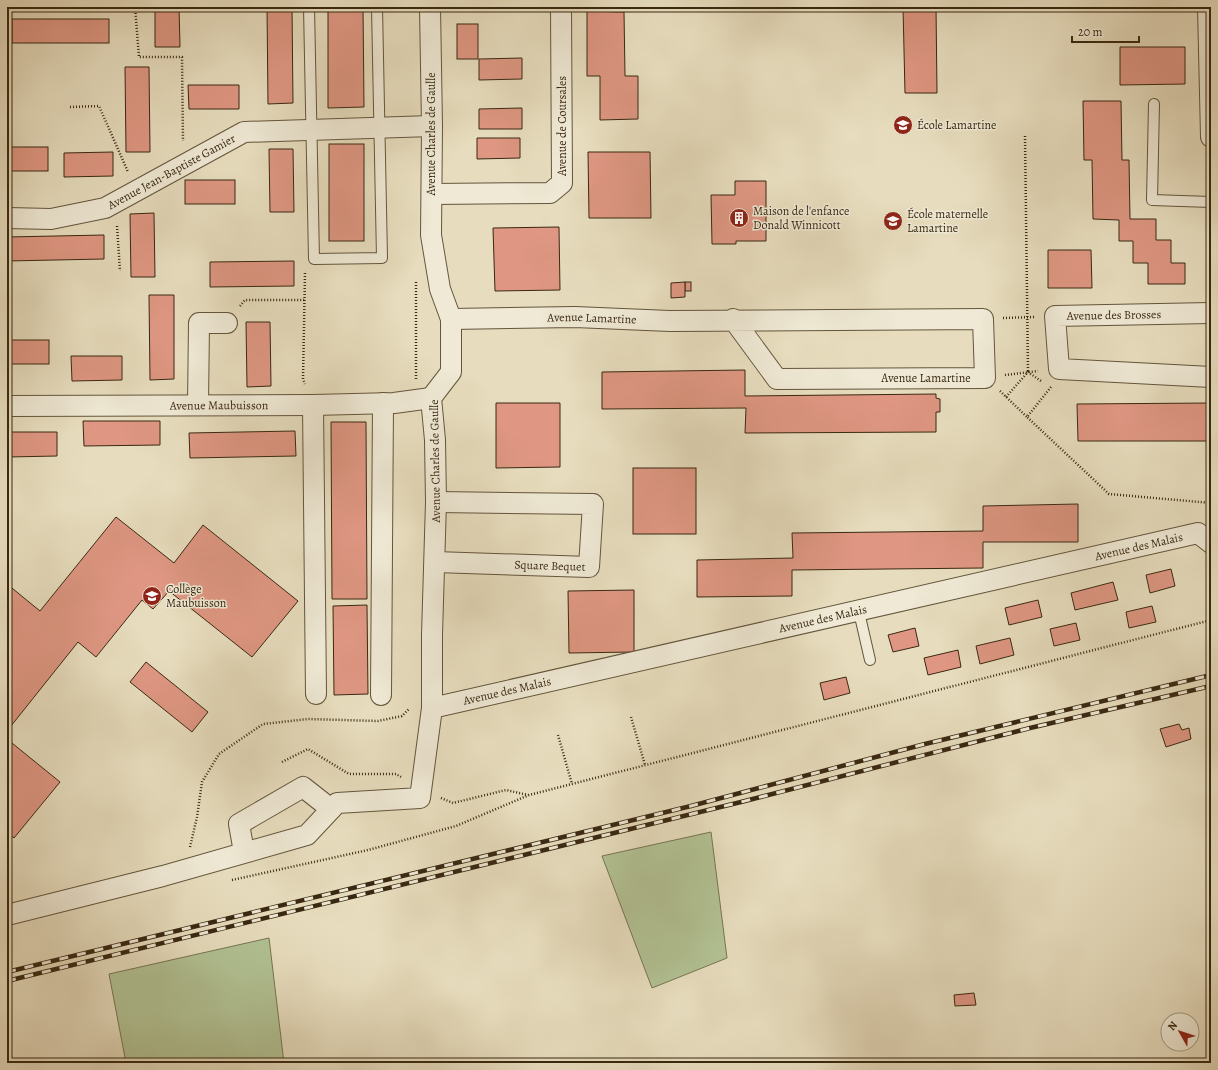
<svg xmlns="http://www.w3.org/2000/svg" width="1218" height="1070" font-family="Alegreya,serif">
<rect width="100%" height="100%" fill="#e7ddbe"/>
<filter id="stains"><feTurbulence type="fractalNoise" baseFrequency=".005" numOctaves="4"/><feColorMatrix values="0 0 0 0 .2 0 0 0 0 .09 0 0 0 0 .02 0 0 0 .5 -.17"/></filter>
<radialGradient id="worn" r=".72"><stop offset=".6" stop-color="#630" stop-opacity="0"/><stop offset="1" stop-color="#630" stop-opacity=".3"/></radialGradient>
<g fill="#b2c294" stroke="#767552">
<path d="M711,832L727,958L652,988L602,856Z"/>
<path d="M269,938L284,1063H126L109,974Z"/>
</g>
<g fill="#df9783" stroke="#392811">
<path d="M155,7H179L180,47H155Z"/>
<path d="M267,7H292L293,103L268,104Z"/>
<path d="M328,7H363L364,107L328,108Z"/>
<path d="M903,7H936L937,93H905Z"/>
<path d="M587,11L624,12L625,76H638V119L600,120V76H587Z"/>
<rect x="12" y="19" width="97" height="24"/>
<rect x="457" y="24" width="21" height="35"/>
<path d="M1120,47H1185V84L1120,85Z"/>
<path d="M522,58V79L479,80V59Z"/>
<path d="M125,67H149L150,152H126Z"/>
<path d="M188,85H239V109H189Z"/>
<path d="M1083,101H1121L1122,160H1129L1130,219H1156V240H1171V263H1185V284H1148V263H1133V241H1119V220L1093,219L1092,160H1084Z"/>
<path d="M522,108V129H479V109Z"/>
<path d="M477,138H520V158L477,159Z"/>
<rect x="329" y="144" width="35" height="97"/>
<rect x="7" y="147" width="41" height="24"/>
<path d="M269,149H293L294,212H270Z"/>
<path d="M113,152V176L64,177V153Z"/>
<path d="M588,152H650L651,218H589Z"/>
<rect x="185" y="180" width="50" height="24"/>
<path d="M735,181H766V241H736V244H712L711,195H735Z"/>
<path d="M154,213L155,277H131L130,214Z"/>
<path d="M559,227L560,290L495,291L493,228Z"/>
<path d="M104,235V259L7,261V237Z"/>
<path d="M1048,250H1091L1092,288H1048Z"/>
<path d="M294,261V286L210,287V262Z"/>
<rect x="685" y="282" width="6" height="9"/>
<path d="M685,282V297L671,298V283Z"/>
<path d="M149,295H174V379L150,380Z"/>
<path d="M246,322H270L271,386L247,387Z"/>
<rect x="7" y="340" width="42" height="24"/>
<path d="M71,356H122V380L72,381Z"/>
<path d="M745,370V396L936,394V398L940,399V412H936V432L745,433L746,408L602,409V372Z"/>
<path d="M496,403H560V467L496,468Z"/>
<path d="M1211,403V441H1078L1077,404Z"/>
<path d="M83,421H160V445L84,446Z"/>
<path d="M331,422H366L367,599H332Z"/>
<path d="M295,431L296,456L190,458L189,433Z"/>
<path d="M7,432H57V456L7,457Z"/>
<rect x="633" y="468" width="63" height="66"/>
<path d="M1078,504V542H983V568L792,570V596L697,597V560L793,558L792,533L983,531V506Z"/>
<path d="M116,517L174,563L203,525L298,601L252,657L169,591L153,609L142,600L96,657L78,642L7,731V584L40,611Z"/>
<path d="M1171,569L1175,586L1150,593L1146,575Z"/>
<path d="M1113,582L1118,600L1075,610L1071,593Z"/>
<path d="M634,590V652L569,653L568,591Z"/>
<path d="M1038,600L1042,617L1009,625L1005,608Z"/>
<path d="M367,605L368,694L334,695L333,606Z"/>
<path d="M1152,606L1156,622L1129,628L1126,612Z"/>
<path d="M1076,623L1080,640L1054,646L1050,629Z"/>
<path d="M915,628L919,646L893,652L888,635Z"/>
<path d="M1010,638L1014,655L980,664L976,646Z"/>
<path d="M958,650L961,667L928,675L924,658Z"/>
<path d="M146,662L208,712L192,732L130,682Z"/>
<path d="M846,677L850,693L824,700L820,683Z"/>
<path d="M1179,724L1182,730L1189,728L1191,739L1166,747L1160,729Z"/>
<path d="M7,739L60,782L14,838L7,832Z"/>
<path d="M974,993L976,1005L955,1006L954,995Z"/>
</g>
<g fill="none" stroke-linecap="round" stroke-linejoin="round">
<defs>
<g id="service">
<path d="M309,7L314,259L382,258L377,7"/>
<path d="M1154,104L1152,200L1211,202"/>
<path d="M859,612L870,660"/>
</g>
<g id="minor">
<path d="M1208,7L1211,137"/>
<path d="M432,194L550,193L562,183L561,7"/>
<path id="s1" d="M7,218L51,219L105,208L244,132L432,126"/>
<path d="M1211,313L1055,316L1059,369L1211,377"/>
<path id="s2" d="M451,319L575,317L670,321L983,319L985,378L777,379L733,319"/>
<path d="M198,405L199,323H227"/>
<path d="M313,405L316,694"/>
<path id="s3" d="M7,406L313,405L394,403L431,398"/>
<path id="s4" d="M435,562L589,567L593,504L436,502"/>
<path d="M381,695L383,403"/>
<path id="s5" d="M432,708L1198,533L1211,543"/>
<path d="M244,852L239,824L303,787L331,809"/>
<path d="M7,915L163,876L307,835L337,803L420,798L432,708V635L436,502L435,440L431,398L451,372V319L440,289L431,235L432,126L430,7"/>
</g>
</defs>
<use href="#service" stroke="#64553c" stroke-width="12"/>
<use href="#minor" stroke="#64553c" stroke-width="22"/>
<g stroke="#392811" stroke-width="2.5" stroke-dasharray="1 2" stroke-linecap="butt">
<path d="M135,7L139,57H182L183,141"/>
<path d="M70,107L99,106L128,172"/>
<path d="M1025,136L1028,372"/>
<path d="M117,226L120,271"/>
<path d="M305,273L303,379L305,384"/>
<path d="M416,282V379"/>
<path d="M240,306L245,300H305"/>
<path d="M1003,318L1034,317"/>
<path d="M1005,375L1038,371"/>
<path d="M1051,387L1027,417L1109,494L1211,503"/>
<path d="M1000,391L1027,417"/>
<path d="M1006,397L1028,372L1041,381"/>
<path d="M631,717L645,765"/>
<path d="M558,735L572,784"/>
<path d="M282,762L308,749L349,774H396L401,777"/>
<path d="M441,798L453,803L506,790L528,795"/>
<path d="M190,847L197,817L202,782L219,754L263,724L308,719L378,721L402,716L409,709"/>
<path d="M232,880L368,850L456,826L529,795L1211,620"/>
</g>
<use href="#service" stroke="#efe9d5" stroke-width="10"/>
<use href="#minor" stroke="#efe9d5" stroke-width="20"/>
<defs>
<g id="rail">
<path d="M7,972L691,806L925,744L1211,675"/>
<path d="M7,981L741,802L1030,728L1211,686"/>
</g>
</defs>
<use href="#rail" stroke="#392811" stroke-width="4.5"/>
<use href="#rail" stroke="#efe9d5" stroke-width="3" stroke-dasharray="9" stroke-linecap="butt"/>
</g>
<defs>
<symbol id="school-disc" viewBox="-11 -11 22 22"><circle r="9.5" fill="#8f2418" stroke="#efe9d5"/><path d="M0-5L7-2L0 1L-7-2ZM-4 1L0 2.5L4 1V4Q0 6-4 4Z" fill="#fff"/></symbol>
<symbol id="building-disc" viewBox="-11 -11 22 22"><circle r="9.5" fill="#8f2418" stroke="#efe9d5"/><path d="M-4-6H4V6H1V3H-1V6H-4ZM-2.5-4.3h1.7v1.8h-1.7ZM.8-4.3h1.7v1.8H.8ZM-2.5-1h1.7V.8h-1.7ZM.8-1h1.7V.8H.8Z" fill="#fff"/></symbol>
</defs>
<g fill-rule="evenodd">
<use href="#school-disc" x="892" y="114" width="22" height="22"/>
<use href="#building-disc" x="728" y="207" width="22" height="22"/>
<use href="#school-disc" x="882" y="210" width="22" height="22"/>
<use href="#school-disc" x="141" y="585" width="22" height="22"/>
</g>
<g text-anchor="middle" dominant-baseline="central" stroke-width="3" stroke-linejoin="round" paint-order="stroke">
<g font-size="12" fill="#392811" stroke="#efe9d5" text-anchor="start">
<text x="917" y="125">École Lamartine</text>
<text x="753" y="211">Maison de l'enfance<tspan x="753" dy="14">Donald Winnicott</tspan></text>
<text x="907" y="214">École maternelle<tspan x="907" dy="14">Lamartine</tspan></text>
<text x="166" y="589">Collège<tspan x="166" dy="14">Maubuisson</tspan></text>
</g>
<g font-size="12" fill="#392811" stroke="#efe9d5">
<text transform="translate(562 126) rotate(-90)">Avenue de Coursales</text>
<text transform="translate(431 134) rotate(-90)">Avenue Charles de Gaulle</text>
<text stroke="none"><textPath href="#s1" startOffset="175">Avenue Jean-Baptiste Gamier</textPath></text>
<text transform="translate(1114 315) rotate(-1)">Avenue des Brosses</text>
<text stroke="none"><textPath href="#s2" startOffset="141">Avenue Lamartine</textPath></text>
<text x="926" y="378">Avenue Lamartine</text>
<text stroke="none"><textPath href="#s3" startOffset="212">Avenue Maubuisson</textPath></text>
<text transform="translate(435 461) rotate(-91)">Avenue Charles de Gaulle</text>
<text stroke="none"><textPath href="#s5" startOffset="725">Avenue des Malais</textPath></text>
<text stroke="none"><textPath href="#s4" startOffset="115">Square Bequet</textPath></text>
<text stroke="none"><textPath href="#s5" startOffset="401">Avenue des Malais</textPath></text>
<text stroke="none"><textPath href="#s5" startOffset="77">Avenue des Malais</textPath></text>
</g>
</g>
<rect width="1218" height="1070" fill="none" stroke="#e7ddbe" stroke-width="24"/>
<rect x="8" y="8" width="1202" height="1054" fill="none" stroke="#392811" stroke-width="2"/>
<rect x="12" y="12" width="1194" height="1046" fill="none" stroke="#392811"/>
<g transform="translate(1180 1032) rotate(309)"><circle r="19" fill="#efe9d5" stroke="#a69c87"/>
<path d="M0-3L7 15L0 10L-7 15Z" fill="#8f2418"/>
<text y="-6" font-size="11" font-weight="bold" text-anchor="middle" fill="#392811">N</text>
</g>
<path d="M1072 36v6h67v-6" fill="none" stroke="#392811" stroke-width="2"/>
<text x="1078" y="36" font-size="12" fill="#392811" stroke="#efe9d5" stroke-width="3" paint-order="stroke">20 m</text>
<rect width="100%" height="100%" filter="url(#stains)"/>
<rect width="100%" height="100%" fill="url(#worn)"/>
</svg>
